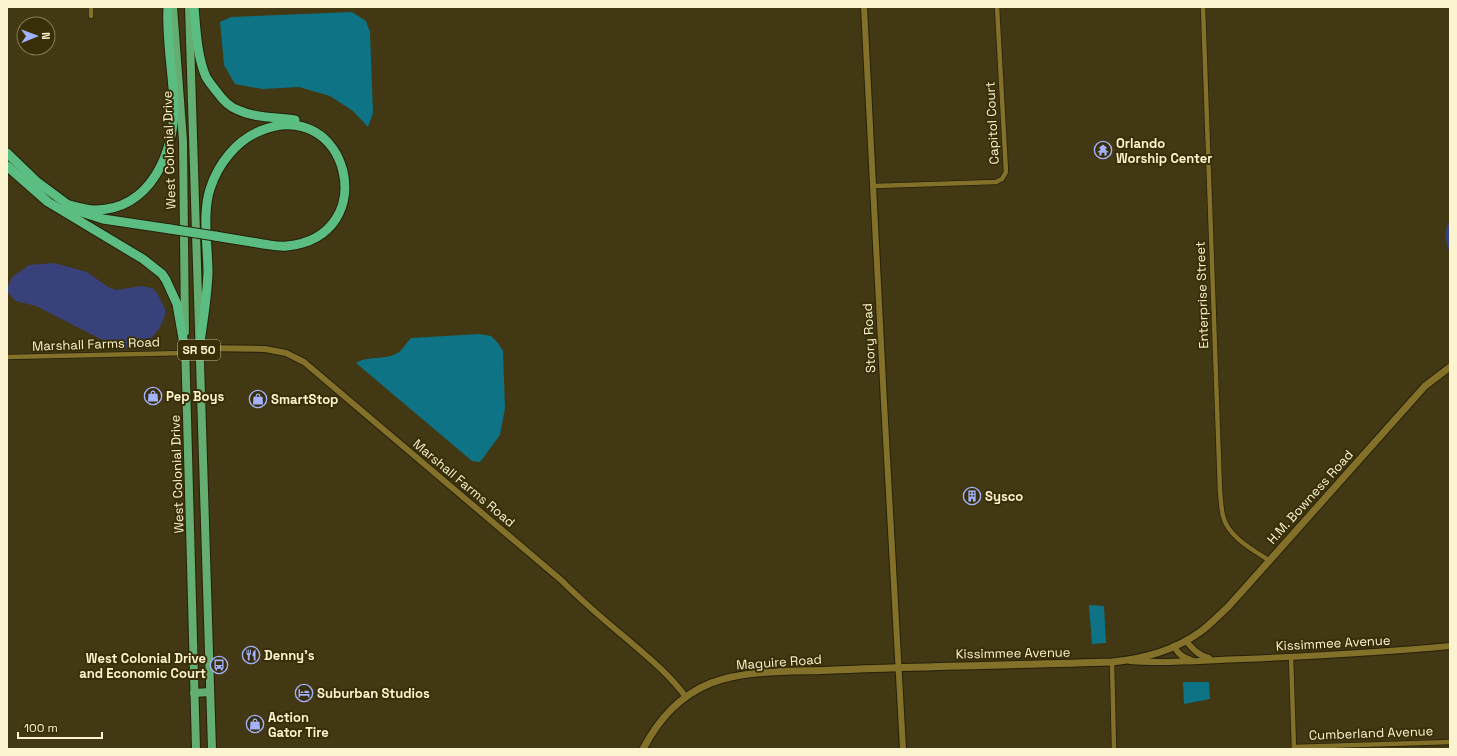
<svg xmlns="http://www.w3.org/2000/svg" width="1457" height="756" font-family="'Space Grotesk',sans-serif">
<rect width="100%" height="100%" fill="#423813"/>
<g fill="#39417b">
<path d="M1450,220V253C1445,239 1443,234 1450,220Z"/>
<path d="M54,263L87,272L108,287L116,290L141,286L152,288L157,293L165,309V316L159,329L145,345L138,348L120,349L36,306L16,301L8,293V287L12,277L29,265Z"/>
</g>
<g fill="#0e7385">
<path d="M352,12L366,21L370,32L373,113L368,127L353,111L330,96L299,87L262,89L235,84L224,65L220,22L231,17Z"/>
<path d="M479,334L491,336L498,343L503,351L505,408L500,435L480,462L472,461L356,363C368,355 386,361 399,352C403,349 407,342 411,338Z"/>
<path d="M1089,605L1104,606L1106,643L1092,644Z"/>
<path d="M1183,682H1209L1210,699L1184,704Z"/>
</g>
<g fill="none" stroke-linecap="round" stroke-linejoin="round">
<defs>
<g id="minor">
<path d="M91,7V16"/>
<path d="M1203,7L1220,491C1221,500 1221,508 1223,516C1228,537 1253,550 1270,561"/>
<path d="M874,186L996,182L1002,179L1006,172L997,7"/>
<path d="M7,357L185,353"/>
<path d="M1291,657L1294,749"/>
<path d="M1112,662L1114,749"/>
<path d="M1294,747L1450,742"/>
</g>
<g id="tertiary">
<path d="M864,7C877,254 888,502 903,749"/>
<path d="M199,348L265,349L286,353L304,362L561,580C582,601 604,620 627,639C648,657 669,674 686,697"/>
<path d="M1186,641C1193,649 1199,656 1209,658"/>
<path d="M1174,646C1178,654 1182,657 1191,660"/>
<path d="M1130,661C1168,664 1205,660 1243,659C1312,656 1381,653 1450,646"/>
</g>
<path id="secondary" d="M643,749C659,719 679,696 711,683C748,669 794,672 834,670C926,666 1019,665 1112,662C1142,659 1175,650 1200,632C1210,625 1219,615 1228,607L1417,395L1425,386L1450,367"/>
<g id="trunk">
<path d="M173,7L183,141L185,332"/>
<path d="M189,7L212,749"/>
<path d="M185,343L196,749"/>
<path d="M194,693L210,692"/>
</g>
<g id="motorway">
<path d="M194,7C196,30 197,56 206,77C209,82 213,87 217,92C222,99 229,107 238,110C255,118 276,117 295,120"/>
<path d="M7,153L36,181L75,210L103,219L170,229"/>
<path d="M7,166L48,202L143,259L162,274L166,280L177,304L185,350"/>
<path d="M66,204C76,207 86,210 96,210C151,209 175,152 174,104C173,73 166,38 168,7"/>
<path d="M199,348C203,323 207,298 208,273C208,247 202,214 210,189C218,164 236,141 260,131C348,94 384,236 287,246C279,247 271,245 263,244C247,241 231,239 215,236"/>
</g>
</defs>
<use href="#minor" stroke="#26200a" stroke-width="6"/>
<use href="#tertiary" stroke="#26200a" stroke-width="8"/>
<use href="#secondary" stroke="#26200a" stroke-width="9"/>
<use href="#trunk" stroke="#26200a" stroke-width="10"/>
<use href="#motorway" stroke="#26200a" stroke-width="11"/>
<use href="#minor" stroke="#83712a" stroke-width="4.5"/>
<use href="#tertiary" stroke="#83712a" stroke-width="6"/>
<use href="#secondary" stroke="#83712a" stroke-width="7"/>
<use href="#trunk" stroke="#63ae70" stroke-width="8"/>
<use href="#motorway" stroke="#5bbd81" stroke-width="9"/>
<defs>
<path id="motorway-bridge" d="M170,229L215,236"/>
</defs>
<use href="#motorway-bridge" stroke="#26200a" stroke-width="11" stroke-linecap="butt"/>
<use href="#motorway-bridge" stroke="#5bbd81" stroke-width="9"/>
</g>
<defs>
<symbol id="temple-ring" viewBox="-11 -11 22 22"><circle r="9.5" fill="#382e07" stroke="#a3b2fd" stroke-width="1.5"/><path d="M0-6L5-2H3V0L6.5 2.5H4V6H1.5V3h-3V6H-4V2.5H-6.5L-3 0V-2H-5Z" fill="#a3b2fd"/></symbol>
<symbol id="shop-ring" viewBox="-11 -11 22 22"><circle r="9.5" fill="#382e07" stroke="#a3b2fd" stroke-width="1.5"/><path d="M-5-2.5h2.3a2.7 3.5 0 0 1 5.4 0H5L5.5 6h-11ZM-1.5-2.5h3a1.5 2.3 0 0 0-3 0Z" fill="#a3b2fd"/></symbol>
<symbol id="building-ring" viewBox="-11 -11 22 22"><circle r="9.5" fill="#382e07" stroke="#a3b2fd" stroke-width="1.5"/><path d="M-4-6H4V6H1V3H-1V6H-4ZM-2.5-4.3h1.7v1.8h-1.7ZM.8-4.3h1.7v1.8H.8ZM-2.5-1h1.7V.8h-1.7ZM.8-1h1.7V.8H.8Z" fill="#a3b2fd"/></symbol>
<symbol id="restaurant-ring" viewBox="-11 -11 22 22"><circle r="9.5" fill="#382e07" stroke="#a3b2fd" stroke-width="1.5"/><path d="M-5-6h1v4h1v-4h1v4h1v-4h1v5L-1.5 .5V6h-2V.5L-5-1ZM5-6V6H3V1.5H1.5Q1.5-4 5-6Z" fill="#a3b2fd"/></symbol>
<symbol id="bus-ring" viewBox="-11 -11 22 22"><circle r="9.5" fill="#382e07" stroke="#a3b2fd" stroke-width="1.5"/><path d="M-5-6H5V4H4V6H2V4H-2V6H-4V4H-5ZM-3.5-4V0h7V-4ZM-3.5 1.2v1.5H-2V1.2ZM2 1.2v1.5H3.5V1.2Z" fill="#a3b2fd"/></symbol>
<symbol id="hotel-ring" viewBox="-11 -11 22 22"><circle r="9.5" fill="#382e07" stroke="#a3b2fd" stroke-width="1.5"/><path d="M-6-4.5h1.5V1H6V5H4.5V3h-9V5H-6ZM-4 0a1.8 1.8 0 1 1 3.6 0ZM.5 0V-2.5h3Q6-2.5 6 0Z" fill="#a3b2fd"/></symbol>
</defs>
<g fill-rule="evenodd">
<use href="#temple-ring" x="1093" y="140" width="20" height="20"/>
<use href="#shop-ring" x="143" y="386" width="20" height="20"/>
<use href="#shop-ring" x="248" y="389" width="20" height="20"/>
<use href="#building-ring" x="962" y="486" width="20" height="20"/>
<use href="#restaurant-ring" x="241" y="645" width="20" height="20"/>
<use href="#bus-ring" x="209" y="655" width="20" height="20"/>
<use href="#hotel-ring" x="294" y="683" width="20" height="20"/>
<use href="#shop-ring" x="245" y="714" width="20" height="20"/>
</g>
<g text-anchor="middle" dominant-baseline="central" stroke-width="4" stroke-linejoin="round" paint-order="stroke">
<rect fill="#382e07" stroke="#c1b894" stroke-width="1" x="178" y="340" width="42" height="20" rx="3"/>
<g font-size="12" font-weight="bold" fill="#fcf3d0">
<text x="199" y="350">SR 50</text>
</g>
<g font-size="13" fill="#fcf3d0" stroke="#382e07">
<text transform="translate(992 123) rotate(-93)">Capitol Court</text>
<text transform="translate(169 150) rotate(-92)">West Colonial Drive</text>
<text transform="translate(1202 295) rotate(-92)">Enterprise Street</text>
<text transform="translate(869 338) rotate(-93)">Story Road</text>
<text transform="translate(96 344) rotate(-2)">Marshall Farms Road</text>
<text transform="translate(177 474) rotate(-92)">West Colonial Drive</text>
<text transform="translate(464 483) rotate(40)">Marshall Farms Road</text>
<text transform="translate(1310 497) rotate(-48)">H.M. Bowness Road</text>
<text transform="translate(1333 643) rotate(-3)">Kissimmee Avenue</text>
<text transform="translate(1013 653) rotate(-1)">Kissimmee Avenue</text>
<text transform="translate(779 662) rotate(-4)">Maguire Road</text>
<text transform="translate(1371 733) rotate(-2)">Cumberland Avenue</text>
</g>
<g font-size="13" font-weight="bold" fill="#fcf3d0" stroke="#382e07" text-anchor="start">
<text x="1116" y="143">Orlando<tspan x="1116" dy="15">Worship Center</tspan></text>
<text x="166" y="396">Pep Boys</text>
<text x="271" y="399">SmartStop</text>
<text x="985" y="496">Sysco</text>
<text x="264" y="655">Denny's</text>
<text x="206" y="658" text-anchor="end">West Colonial Drive<tspan x="206" dy="15">and Economic Court</tspan></text>
<text x="317" y="693">Suburban Studios</text>
<text x="268" y="717">Action<tspan x="268" dy="15">Gator Tire</tspan></text>
</g>
</g>
<rect width="1457" height="756" fill="none" stroke="#fcf3d0" stroke-width="16"/>
<g transform="translate(36 36) rotate(89)"><circle r="19" fill="#382e07" stroke="#867d57"/>
<path d="M0-3L7 15L0 10L-7 15Z" fill="#a3b2fd"/>
<text y="-6" font-size="11" font-weight="bold" text-anchor="middle" fill="#fcf3d0">N</text>
</g>
<path d="M18 732v6h84v-6" fill="none" stroke="#fcf3d0" stroke-width="2"/>
<text x="24" y="732" font-size="12" fill="#fcf3d0" stroke="#382e07" stroke-width="3" paint-order="stroke">100 m</text>
</svg>
